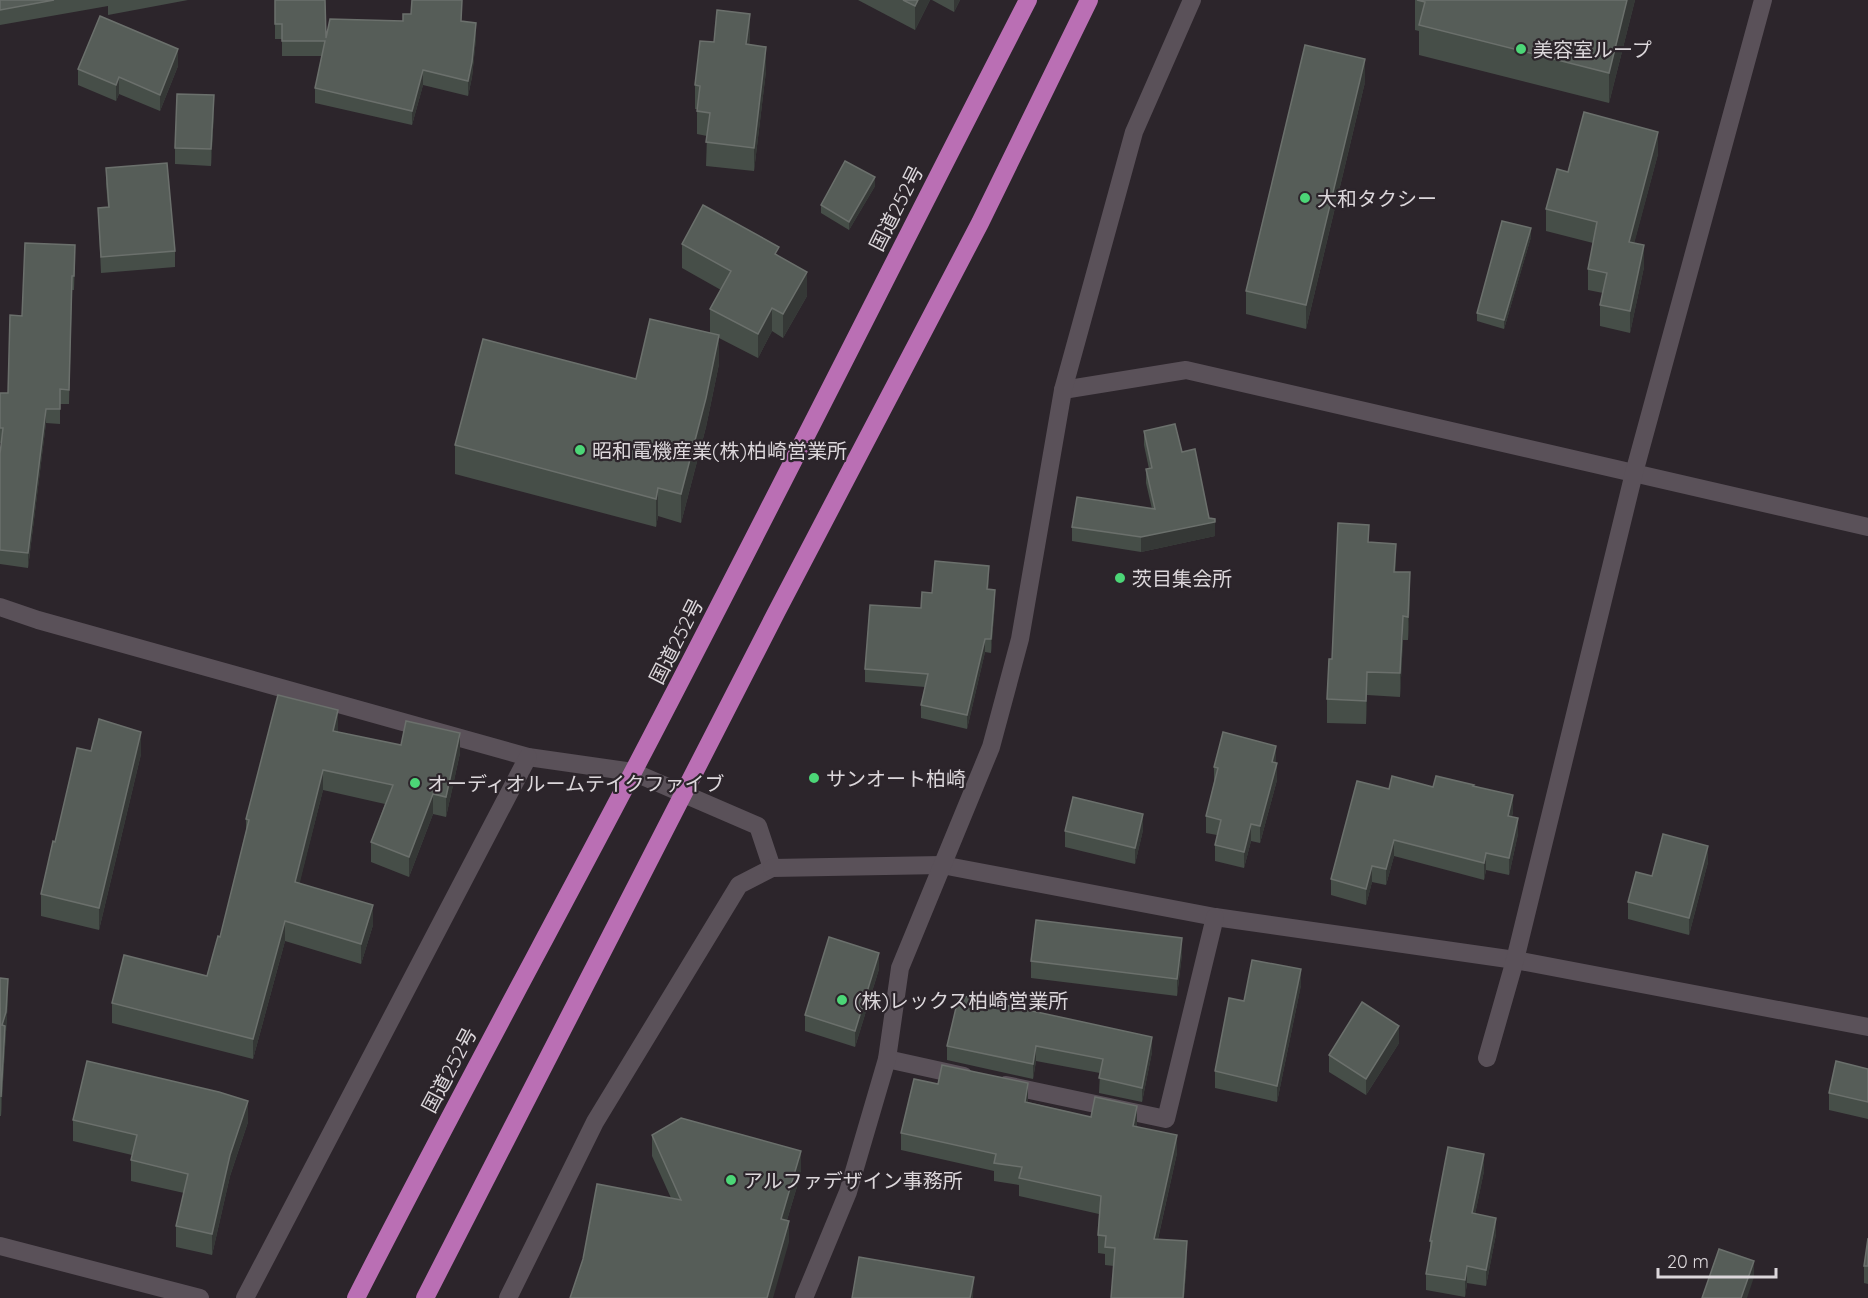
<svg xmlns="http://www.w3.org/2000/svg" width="1868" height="1298" font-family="Quicksand,'Noto Sans JP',sans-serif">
<rect width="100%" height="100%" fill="#2c252b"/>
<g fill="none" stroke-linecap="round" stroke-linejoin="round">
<g stroke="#5a5159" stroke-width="18">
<path d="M1063,390L1186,370L1868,527"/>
<path d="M0,607L38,620L528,757L633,772L758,826L772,868L739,885L595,1122L508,1298"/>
<path d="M772,868L942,865L1215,917L1515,960L1868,1027"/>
<path d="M1487,1058L1515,960L1634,473L1763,0"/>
<path d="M887,1059L964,1076"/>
<path d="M1006,1085L1166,1119L1215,917"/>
<path d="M0,1246L200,1298"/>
<path d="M245,1298L528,757"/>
<path d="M804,1298L848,1192L887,1059L900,968L991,747L1020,639L1063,390L1134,132L1192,0"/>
</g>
<g stroke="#ba6fb4" stroke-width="18">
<path d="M356,1298C446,1121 541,947 633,772C767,516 896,257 1028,0"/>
<path d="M425,1298L777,611L980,223L1089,0"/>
</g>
</g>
<g fill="#464e48">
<path d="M0,0H188L108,15V6L0,25Z"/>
<path d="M275,0L326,38L462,21L476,38L472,77L468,96L423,85L412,125L315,103V88L322,56H282V39H275Z"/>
<path d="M858,0H930L915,30Z"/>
<path d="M932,0H960L954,12Z"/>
<path d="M1415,0H1635L1609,103L1419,55V31L1415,30Z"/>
<path d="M750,37L749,45L766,71L754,171L706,166L707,136L697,134V109H695V85L714,42Z"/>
<path d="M178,66L160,111L119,94L116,101L78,85V69Z"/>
<path d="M1365,82L1306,329L1246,314V291Z"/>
<path d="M214,112L211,166L175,164V148Z"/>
<path d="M1658,154L1634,243L1644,267L1630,333L1600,326V305L1603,293L1588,290V269L1593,243L1546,231V209L1568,172Z"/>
<path d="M106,168L175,251V267L101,273L98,208L108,207L106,184Z"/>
<path d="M875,186L849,230L821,213V205Z"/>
<path d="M1531,237L1504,329L1477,321V313Z"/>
<path d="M682,244L779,256L807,296L783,338L772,331L758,358L719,338V364L706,427L681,523L658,516L656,527L455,474V445L636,379L710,333V309L721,290L682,268Z"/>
<path d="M75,260L74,290H72L69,404H60V424L46,423L28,568L0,564V454L2,443H0V393H8L22,316Z"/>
<path d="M1144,431L1182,452L1209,518L1215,536L1141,552L1072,541V527L1152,509L1146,483V469H1149L1144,445Z"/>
<path d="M1369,542L1396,572L1410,596L1408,640H1403L1400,697L1367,695L1366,724L1327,723V699L1332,659Z"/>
<path d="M989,580L988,590L995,603L991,653L985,652L967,729L921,718V705L925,687L865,682V669L921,608L932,593Z"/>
<path d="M338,730V732L401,745L460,753L446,817L433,814L409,877L371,862V842L385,804L323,790L299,884L373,925L361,964L285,941L253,1059L112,1023V1003L207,976L220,937L246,831V819Z"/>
<path d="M91,751L141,754L99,930L41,916V894L55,842Z"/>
<path d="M1276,763L1277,780L1260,843L1251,841L1244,868L1215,861V845L1217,835L1206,833V816L1214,782V767Z"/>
<path d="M1474,786L1513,811L1512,817L1518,834L1509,875L1486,870L1484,880L1394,856L1386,885L1372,882L1366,905L1331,895V879L1389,789L1433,787Z"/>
<path d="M1143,830L1135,864L1065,847V831Z"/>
<path d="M1708,862L1689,935L1628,919V902L1652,876Z"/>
<path d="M1182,954L1177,996L1031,978V961Z"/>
<path d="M879,969L855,1047L805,1031V1015Z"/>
<path d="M0,978L8,998L1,1116H0Z"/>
<path d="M1301,985L1277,1102L1215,1088V1071Z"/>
<path d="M1152,1037V1052L1142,1102L1099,1093L1100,1073L1036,1061L1033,1079L947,1060V1046Z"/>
<path d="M1399,1043L1366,1095L1329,1072V1055Z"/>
<path d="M1868,1069V1119L1829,1110V1093Z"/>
<path d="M938,1084L1028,1102L1091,1117L1137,1124V1126L1177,1153L1158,1239L1187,1259L1184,1298H1111L1114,1266L1105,1265V1254L1098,1253V1235L1099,1214L1019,1196V1185L994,1181V1171L901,1150V1133Z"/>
<path d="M73,1120L248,1122L230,1176L212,1255L176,1247V1226L184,1193L131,1181V1160L132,1155L73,1141Z"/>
<path d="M652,1135L801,1173L787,1220L789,1242L671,1198L652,1156Z"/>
<path d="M1484,1171L1475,1214L1496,1234L1486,1286L1467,1283L1465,1297L1426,1290V1274L1430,1255V1241Z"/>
<path d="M1868,1238V1284L1864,1283V1266Z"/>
</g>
<g fill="#353836">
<path d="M918,0H930L915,30V6Z"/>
<path d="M954,0H960L954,12Z"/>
<path d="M1627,0H1635L1609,103V73Z"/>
<path d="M750,14V37L746,68V44Z"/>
<path d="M476,23V38L472,77L468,96V81Z"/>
<path d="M766,47V71L754,171V148Z"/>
<path d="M178,49V66L160,111V95Z"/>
<path d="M1365,59V82L1306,329V305Z"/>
<path d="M423,70V85L412,125V111Z"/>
<path d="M119,77V94L116,101V85Z"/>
<path d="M214,95V112L211,166V149Z"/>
<path d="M1658,132V154L1629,263V242Z"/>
<path d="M875,177V186L849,230V222Z"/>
<path d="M1531,228V237L1504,329V320Z"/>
<path d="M1644,245V267L1630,333V311Z"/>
<path d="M807,272V296L783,338V314Z"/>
<path d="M772,308V331L758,358V334Z"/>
<path d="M719,335V364L706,427L681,523V494Z"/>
<path d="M46,409V423L28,568V553Z"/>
<path d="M658,488V516L656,527V499Z"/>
<path d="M1215,522V536L1141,552V537Z"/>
<path d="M1396,544V567L1394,595V572Z"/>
<path d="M989,566V580L987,603V589Z"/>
<path d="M1410,572V596L1408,640V617Z"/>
<path d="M995,590V603L991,653V639Z"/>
<path d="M1403,616V640L1400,697V673Z"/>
<path d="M985,639V652L967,729V715Z"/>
<path d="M1367,672V695L1366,724V701Z"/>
<path d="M338,710V730L333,751V731Z"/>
<path d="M141,732V754L99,930V908Z"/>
<path d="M460,733V753L446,817V797Z"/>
<path d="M1276,746V763L1272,778V762Z"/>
<path d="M1277,763V780L1260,843V826Z"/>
<path d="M323,770V790L295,902V882Z"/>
<path d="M433,794V814L409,877V857Z"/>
<path d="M1513,795V811L1508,832V816Z"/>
<path d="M1143,814V830L1135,864V848Z"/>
<path d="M1518,818V834L1509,875V858Z"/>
<path d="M1251,824V841L1244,868V852Z"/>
<path d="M1394,840V856L1386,885V869Z"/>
<path d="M1708,846V862L1689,935V918Z"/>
<path d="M1486,853V870L1484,880V863Z"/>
<path d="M1372,866V882L1366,905V889Z"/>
<path d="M373,905V925L361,964V944Z"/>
<path d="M285,921V941L253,1059V1039Z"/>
<path d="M1182,938V954L1177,996V979Z"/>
<path d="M879,953V969L855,1047V1031Z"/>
<path d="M1301,969V985L1277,1102V1086Z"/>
<path d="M8,979V998L1,1116L2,1025Z"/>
<path d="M1399,1026V1043L1366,1095V1079Z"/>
<path d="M1152,1037V1052L1142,1102V1088Z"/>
<path d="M1036,1046V1061L1033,1079V1064Z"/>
<path d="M1028,1083V1101L1025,1119V1102Z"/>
<path d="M248,1101V1122L230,1176L212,1255V1234L230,1155Z"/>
<path d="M1137,1106V1124L1133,1144V1126Z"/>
<path d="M1177,1135V1153L1154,1256V1239Z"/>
<path d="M801,1151V1173L781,1240V1219Z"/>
<path d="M1484,1154V1171L1472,1229V1213Z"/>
<path d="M1496,1218V1234L1486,1286V1270Z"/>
<path d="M789,1221V1242L773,1298H767Z"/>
<path d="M1187,1241V1259L1184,1298H1183Z"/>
<path d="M1754,1261V1277L1747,1298H1741Z"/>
<path d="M1467,1266V1283L1465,1297V1280Z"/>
<path d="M974,1277L973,1298H970Z"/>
</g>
<g fill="#565d58" stroke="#6b706c" stroke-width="1.5">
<path d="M0,0H54L0,10Z"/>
<path d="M275,0H325L326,38L330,19L403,21V14H411L412,0H462L461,21L476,23L472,62L468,81L423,70L412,111L315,88L325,41H282V24H275Z"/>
<path d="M903,0H918L915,6Z"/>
<path d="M1417,0H1627L1609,73L1419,25L1425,2Z"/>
<path d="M717,10L750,14L746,44L766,47L754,148L706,142L710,113L697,111L700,86L695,85L700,41L714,42Z"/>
<path d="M100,16L178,49L160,95L119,77L116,85L78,69Z"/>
<path d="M1305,45L1365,59L1306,305L1246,291Z"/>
<path d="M177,94L214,95L211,149L175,148Z"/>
<path d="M1584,112L1658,132L1629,242L1644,245L1630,311L1600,305L1607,273L1588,269L1597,222L1546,209L1557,169L1568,172Z"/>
<path d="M845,161L875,177L849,222L821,205Z"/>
<path d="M167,163L175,251L101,257L98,208L109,207L106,168Z"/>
<path d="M703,205L779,247L775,254L807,272L783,314L772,308L758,334L710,309L731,271L682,244Z"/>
<path d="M1502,221L1531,228L1504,320L1477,313Z"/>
<path d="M25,243L75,245L74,276H72L69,390L60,389V409H46L28,553L0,550V454L3,428H0V393H8L10,315L22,316Z"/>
<path d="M650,319L719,335L706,398L681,494L658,488L656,499L455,445L483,339L636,379Z"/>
<path d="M1175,424L1182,452L1195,449L1209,518L1215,519V522L1141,537L1072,527L1077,497L1155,509L1146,469L1152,468L1144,431Z"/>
<path d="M1338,523L1369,525L1368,542L1396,544L1394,572H1410L1408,617L1403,616L1400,673L1367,672L1366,701L1327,699L1329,659H1332Z"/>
<path d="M935,561L989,566L987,589L995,590L991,639H985L967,715L921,705L928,674L865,669L870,605L921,608L922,592L932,593Z"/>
<path d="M278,695L338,710L333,731L401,745L406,721L460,733L446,797L433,794L409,857L371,842L393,785L323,770L295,882L373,905L361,944L285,921L253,1039L112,1003L124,955L207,976L218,936L220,937L249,820L246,819Z"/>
<path d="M99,719L141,732L99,908L41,894L53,841L55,842L77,748L91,751Z"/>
<path d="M1223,732L1276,746L1272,762L1277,763L1260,826L1251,824L1244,852L1215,845L1221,820L1206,816L1218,768L1214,767Z"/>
<path d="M1392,776L1433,787L1436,776L1474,785L1473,786L1513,795L1508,816L1518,818L1509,858L1486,853L1484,863L1394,840L1386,869L1372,866L1366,889L1331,879L1357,781L1389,789Z"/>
<path d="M1073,797L1143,814L1135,848L1065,831Z"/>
<path d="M1663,834L1708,846L1689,918L1628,902L1636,872L1652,876Z"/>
<path d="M1036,920L1182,938L1177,979L1031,961Z"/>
<path d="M829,937L879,953L855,1031L805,1015Z"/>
<path d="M1252,960L1301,969L1277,1086L1215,1071L1229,998L1244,1001Z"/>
<path d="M0,978L8,979L6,1012L2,1025L5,1026L1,1097Z"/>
<path d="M959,995L1152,1037L1142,1088L1099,1078L1103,1059L1036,1046L1033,1064L947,1046Z"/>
<path d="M1362,1002L1399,1026L1366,1079L1329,1055Z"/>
<path d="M87,1061L219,1092L248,1101L230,1155L212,1234L176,1226L188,1174L131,1160L137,1135L73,1120Z"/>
<path d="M1836,1061L1868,1069V1102L1829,1093Z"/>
<path d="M942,1065L1028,1083L1025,1102L1091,1117L1095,1097L1137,1106L1133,1126L1177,1135L1154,1239L1187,1241L1183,1298H1111L1115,1248L1105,1247L1106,1236L1098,1235L1101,1196L1019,1178L1022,1167L994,1163L996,1154L901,1133L914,1079L938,1084Z"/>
<path d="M681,1118L801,1151L781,1219L789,1221L767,1298H570L583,1259L597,1184L681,1200L652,1135Z"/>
<path d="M1448,1147L1484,1154L1472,1213L1496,1218L1486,1270L1467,1266L1465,1280L1426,1274L1432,1241H1430Z"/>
<path d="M1868,1238V1266H1864Z"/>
<path d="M1719,1249L1754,1261L1741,1298H1702Z"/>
<path d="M859,1257L974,1277L970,1298H852Z"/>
</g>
<g fill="#4cd677" stroke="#2c252b" stroke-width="2">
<circle cx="1521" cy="49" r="6"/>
<circle cx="1305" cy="198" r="6"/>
<circle cx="580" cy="450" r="6"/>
<circle cx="1120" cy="578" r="6"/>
<circle cx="814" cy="778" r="6"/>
<circle cx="415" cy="783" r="6"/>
<circle cx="842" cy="1000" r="6"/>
<circle cx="731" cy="1180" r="6"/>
</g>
<g text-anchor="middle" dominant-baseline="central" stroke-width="4.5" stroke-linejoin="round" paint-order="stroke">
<g font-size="20" fill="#dcd7db" stroke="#2c252b" text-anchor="start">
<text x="1533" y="49">美容室ループ</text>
<text x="1317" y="198">大和タクシー</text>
<text x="592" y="450">昭和電機産業(株)柏崎営業所</text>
<text x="1132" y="578">茨目集会所</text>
<text x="826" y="778">サンオート柏崎</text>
<text x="427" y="783">オーディオルームテイクファイブ</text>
<text x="854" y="1000">(株)レックス柏崎営業所</text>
<text x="743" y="1180">アルファデザイン事務所</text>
</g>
<g font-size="20" fill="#dcd7db" stroke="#2c252b">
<text transform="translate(896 208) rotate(-63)">国道252号</text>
<text transform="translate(676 641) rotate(-63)">国道252号</text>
<text transform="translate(449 1070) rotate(-62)">国道252号</text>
</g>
</g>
<path d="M1658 1268v9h118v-9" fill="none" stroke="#dcd7db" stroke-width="3"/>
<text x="1667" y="1268" font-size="18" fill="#dcd7db" stroke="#2c252b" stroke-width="4.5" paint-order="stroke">20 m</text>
</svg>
